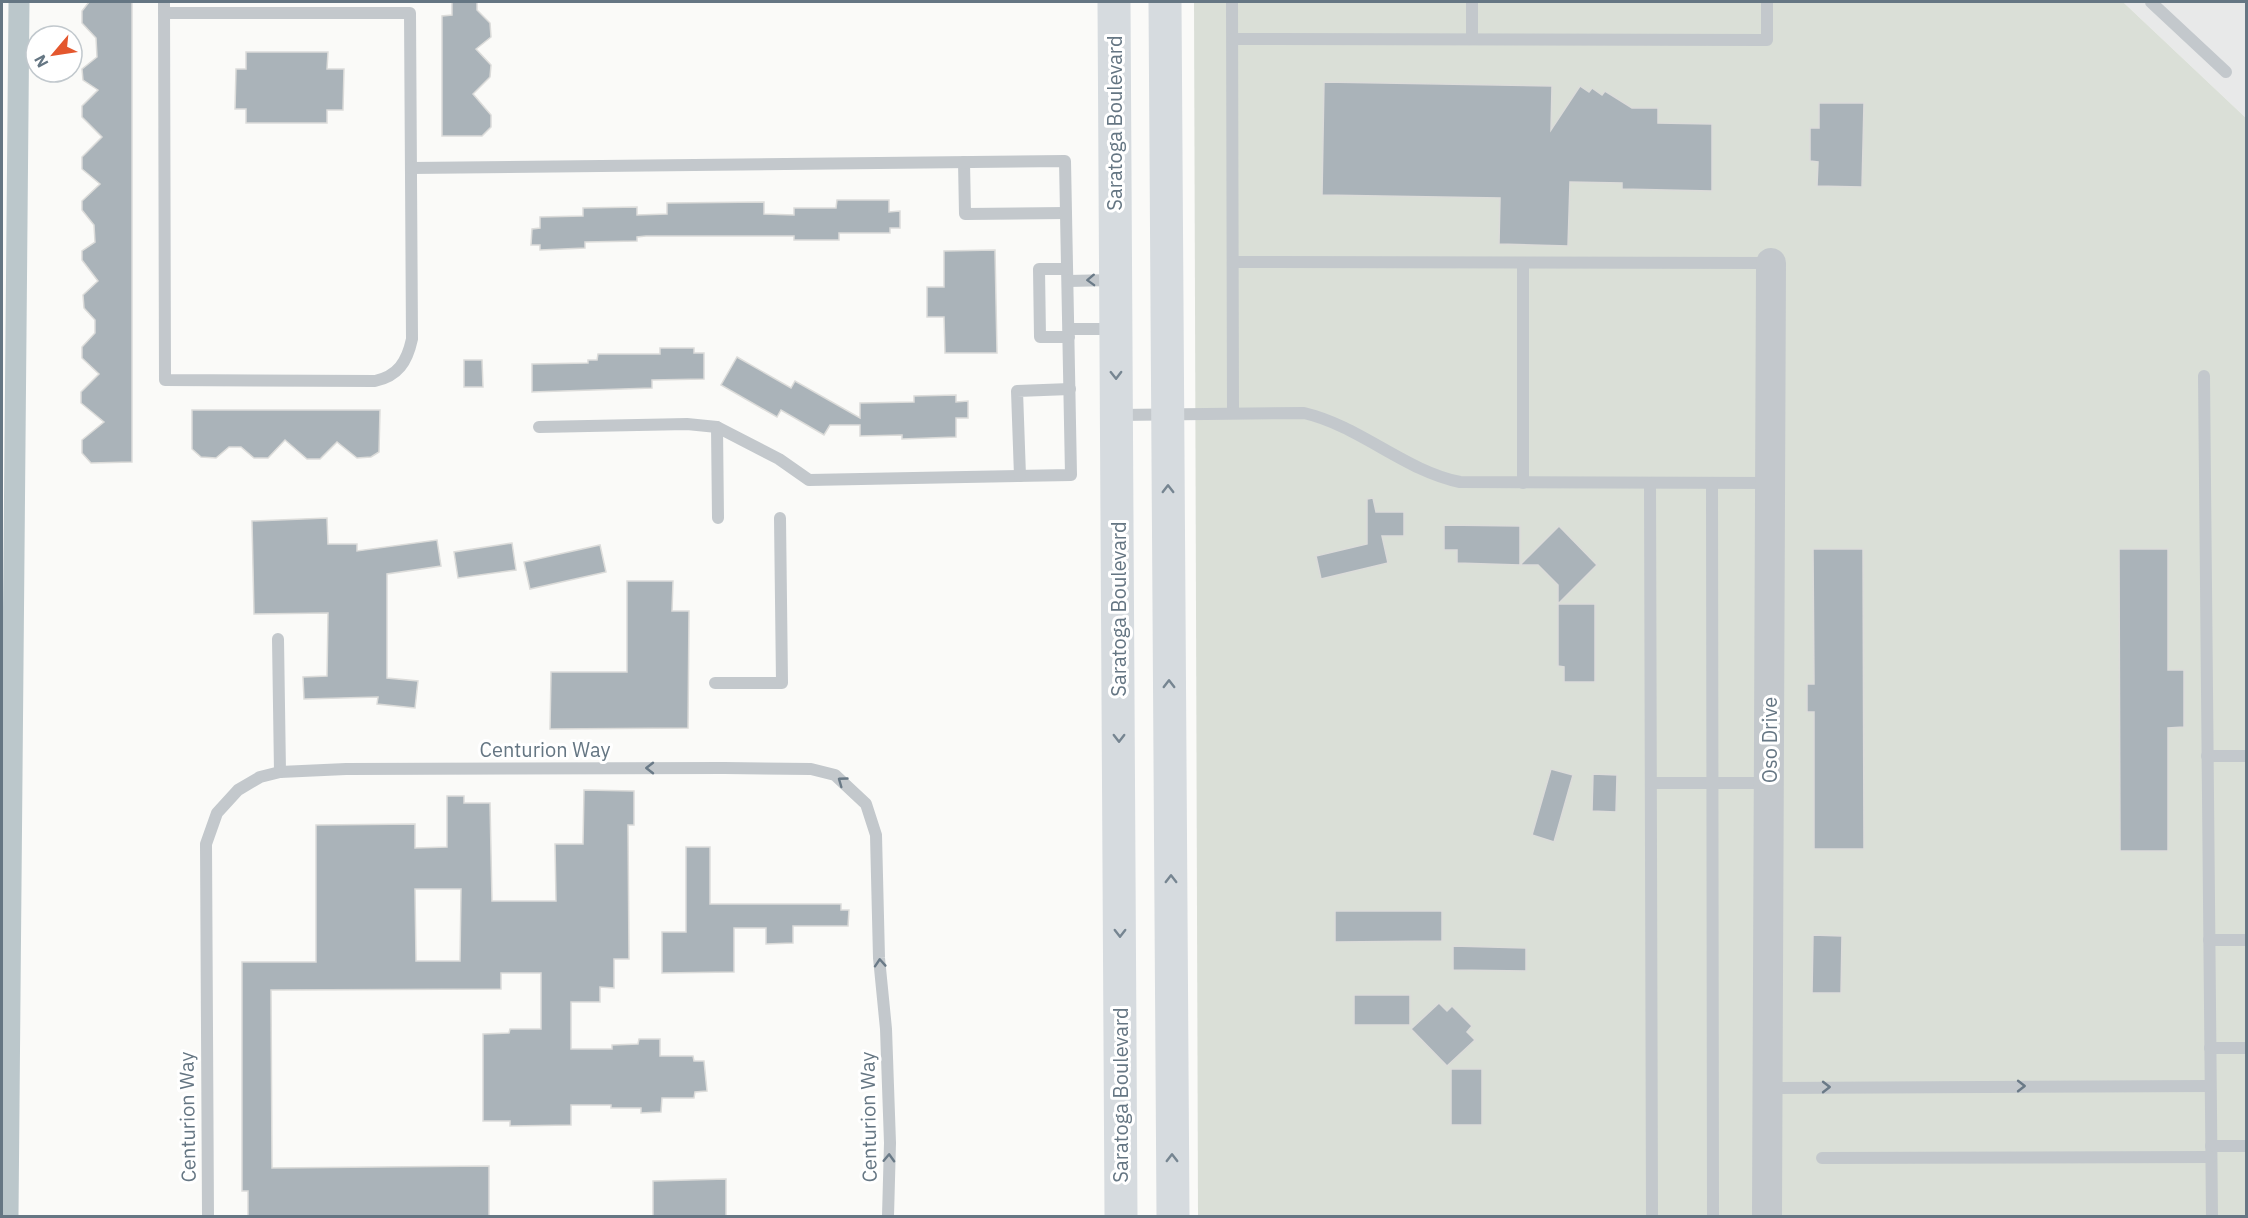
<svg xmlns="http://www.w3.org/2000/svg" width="2248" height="1218" font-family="'IBM Plex Sans',sans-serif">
<rect width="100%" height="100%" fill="#fafaf8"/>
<path fill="#e8e9e9" d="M2123,2H2246V118Z"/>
<path fill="#dadfd7" d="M1194,2H2123L2246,118V1216H1198Z"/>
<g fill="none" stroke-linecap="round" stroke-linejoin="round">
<path stroke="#bbc7cb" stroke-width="21" d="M8,1216L19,2"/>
</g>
<g fill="#aab3b9" stroke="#dcdcda" stroke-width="1.5" fill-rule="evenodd">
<path d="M89,2H132V462L91,463L82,453V440L104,422L81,403V392L99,374L82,358V347L95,333V320L84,308L83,295L98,281L82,260V251L95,242L94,225L82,210V201L100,184L82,169V157L102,137L82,117V106L98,90L83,80L82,69L97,57L96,38L82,23V11Z"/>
<path d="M452,2H477V10L490,23L491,37L476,49L491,65L490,77L473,94L491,115V127L482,136H442V16L452,15Z"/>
<path d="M246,52H328L327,69H344L343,110H327V123H246V109H235L236,69H246Z"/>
<path d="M1324,82L1552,86L1551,130L1580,86L1589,92L1592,88L1602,95L1605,91L1632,108H1658V123L1712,124V191L1622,189V183L1570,182L1568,246L1499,244L1500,198L1322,195Z"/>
<path d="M1819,103H1864L1862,187L1817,186L1818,162L1810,161V128H1819Z"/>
<path d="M837,200H889V212L900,211V228H890V233H839V240H794V236H646L637,237V241L585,242V248L540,250V245H531L532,229L540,228V217L583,216V208L637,207V215L667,214V203L764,202V214L794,215V208H836Z"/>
<path d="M995,250L997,353H945L944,317H927V287H944V251Z"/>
<path d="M660,348H694V353H704V379L652,380V388L532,392V364L588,363V360H597L598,354H660Z"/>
<path d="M737,357L791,388L795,381L860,418V403L914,402V396L956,395V402L968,401V418H956V437L902,439V435L860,436V425H830L824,435L781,410L777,417L721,385Z"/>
<path d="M464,360H482L483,387H464Z"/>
<path d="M192,410H380L379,452L371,457L357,458L337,442L320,459H307L285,440L268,458H254L241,447H229L216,458L201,457L192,449Z"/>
<path d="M1373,498L1376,512H1404V536H1382L1388,563L1321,579L1316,556L1367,544V499Z"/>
<path d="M327,518L328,544H357V551L437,540L441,566L387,574V678L418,681L415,708L377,704L378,697L304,699L303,677L327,676L328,613L254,614L252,521Z"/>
<path d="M1444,525L1520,526V565L1457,563V550H1444Z"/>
<path d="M1559,526L1597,565L1558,604V585L1538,565H1520Z"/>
<path d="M512,543L516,570L458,578L454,552Z"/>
<path d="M600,545L606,572L530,589L524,562Z"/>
<path d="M1813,549H1863L1864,849H1814V712H1807V684H1814Z"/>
<path d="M2119,549H2168V670H2184V727L2168,728V851H2120Z"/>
<path d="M627,581H673L672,611H689L688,728L550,729L551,672H627Z"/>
<path d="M1558,604H1595V682H1564V667L1558,666Z"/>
<path d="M1551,769L1573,775L1554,842L1532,835Z"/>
<path d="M1593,774L1617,775L1616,812L1592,811Z"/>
<path d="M584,790L634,791V825H628L629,959H614V988L600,987V1002H571V1049H612V1045L638,1044L639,1039H660V1056H693L694,1061H704L707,1091L695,1092L694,1098H662L661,1112L641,1113V1108H611V1105H571V1125L510,1126V1121H483V1034L509,1033L510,1029H541V973H501V989L271,990L272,1168L489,1166V1216H248V1191H242V962H316V825L415,824V848L447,847V796H464V803H490L492,901H556L555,844H583ZM415,889H461L460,961H416Z"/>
<path d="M686,847H710V904H841V910H849L848,926H793V943L766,944V928H734V972L662,973V932H686Z"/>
<path d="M1335,911H1442V941L1335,942Z"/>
<path d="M1813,935L1842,936L1841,993H1812Z"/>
<path d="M1453,946L1526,948V971L1453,970Z"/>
<rect x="1354" y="995" width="56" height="30"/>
<path d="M1439,1003L1447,1011L1452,1006L1472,1026L1467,1032L1475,1040L1447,1066L1411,1029Z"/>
<rect x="1451" y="1069" width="31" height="56"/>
<path d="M726,1179V1216H653V1181Z"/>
</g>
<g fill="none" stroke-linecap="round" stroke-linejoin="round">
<g stroke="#c3c8cc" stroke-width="12">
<path d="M164,2L165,380L375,381C398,376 407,362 412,339L410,13H164"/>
<path d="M1232,2L1233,412"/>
<path d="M2151,2L2226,72"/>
<path d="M1233,39L1767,40V2"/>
<path d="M1472,39V2"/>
<path d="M964,162L965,214L1066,213"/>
<path d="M411,168L1065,161L1071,475L809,480L779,459L717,427L687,424L539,427"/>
<path d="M1233,262L1771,263"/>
<path d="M1523,263V483"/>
<path d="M1067,269H1039L1040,337H1069"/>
<path d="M1068,281L1113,280"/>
<path d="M1069,329H1114"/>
<path d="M2204,376L2212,1216"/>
<path d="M1117,415L1304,413C1360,426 1405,471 1460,482L1770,483"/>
<path d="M717,427L718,518"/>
<path d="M1020,476L1017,391L1070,389"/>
<path d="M1650,483L1652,1216"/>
<path d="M1712,483L1713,1216"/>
<path d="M278,639L280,772"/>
<path d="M715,683H782L780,518"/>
<path d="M2207,756H2246"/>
<path d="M1651,783H1769"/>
<path d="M2209,940H2246"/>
<path d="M2210,1048H2246"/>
<path d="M1768,1088L2210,1086"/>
<path d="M2211,1146H2246"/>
<path d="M1822,1158L2211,1157"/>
<path d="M208,1216L206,844L217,813L238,790L260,777L280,772L346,769L724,768L811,769L835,775L866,804L876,835L879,958L886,1029L890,1143L888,1216"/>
</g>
<path stroke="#c3c8cc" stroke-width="30" d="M1767,1216L1771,263"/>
<g stroke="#d6dbdf" stroke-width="33">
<path d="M1114,2L1121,1216"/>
<path d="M1165,2L1173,1216"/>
</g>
</g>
<defs><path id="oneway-chevron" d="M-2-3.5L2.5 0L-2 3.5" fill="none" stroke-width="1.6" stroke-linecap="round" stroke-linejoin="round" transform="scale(1.5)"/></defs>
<g stroke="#6a7a87">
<use href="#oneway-chevron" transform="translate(1091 280) rotate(178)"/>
<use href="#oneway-chevron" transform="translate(650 768) rotate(180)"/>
<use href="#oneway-chevron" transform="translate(842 781) rotate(-144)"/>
<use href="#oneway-chevron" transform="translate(880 963) rotate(-94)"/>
<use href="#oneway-chevron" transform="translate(2021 1086)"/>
<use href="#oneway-chevron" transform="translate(1826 1087)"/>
<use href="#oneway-chevron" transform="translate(889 1158) rotate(-88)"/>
</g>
<g stroke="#768591">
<use href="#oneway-chevron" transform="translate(1116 375) rotate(89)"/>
<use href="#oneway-chevron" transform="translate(1168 489) rotate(-90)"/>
<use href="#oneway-chevron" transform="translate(1169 684) rotate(-90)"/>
<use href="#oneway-chevron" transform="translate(1119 738) rotate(90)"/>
<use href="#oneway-chevron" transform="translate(1171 879) rotate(-90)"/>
<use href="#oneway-chevron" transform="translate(1120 933) rotate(90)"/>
<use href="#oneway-chevron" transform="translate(1172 1158) rotate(-90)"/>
</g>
<g text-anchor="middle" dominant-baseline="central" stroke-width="6" stroke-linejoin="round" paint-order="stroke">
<g font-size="20" fill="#657683" stroke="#fff">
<text transform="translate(1114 123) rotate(-90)">Saratoga Boulevard</text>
<text transform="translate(1118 609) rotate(-90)">Saratoga Boulevard</text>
<text transform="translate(1769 740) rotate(-90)">Oso Drive</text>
<text x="545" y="749">Centurion Way</text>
<text transform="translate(1120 1095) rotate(-90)">Saratoga Boulevard</text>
<text transform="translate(187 1117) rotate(-91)">Centurion Way</text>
<text transform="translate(868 1117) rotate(-91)">Centurion Way</text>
</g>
</g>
<rect width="2248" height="1218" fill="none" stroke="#657683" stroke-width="6"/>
<g transform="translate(54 54) rotate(241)"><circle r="28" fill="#ffffff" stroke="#c1c8cd" stroke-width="1.5"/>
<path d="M0-4.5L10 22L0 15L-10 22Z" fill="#e4572e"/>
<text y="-9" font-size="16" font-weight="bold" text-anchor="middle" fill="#657683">N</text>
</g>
</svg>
